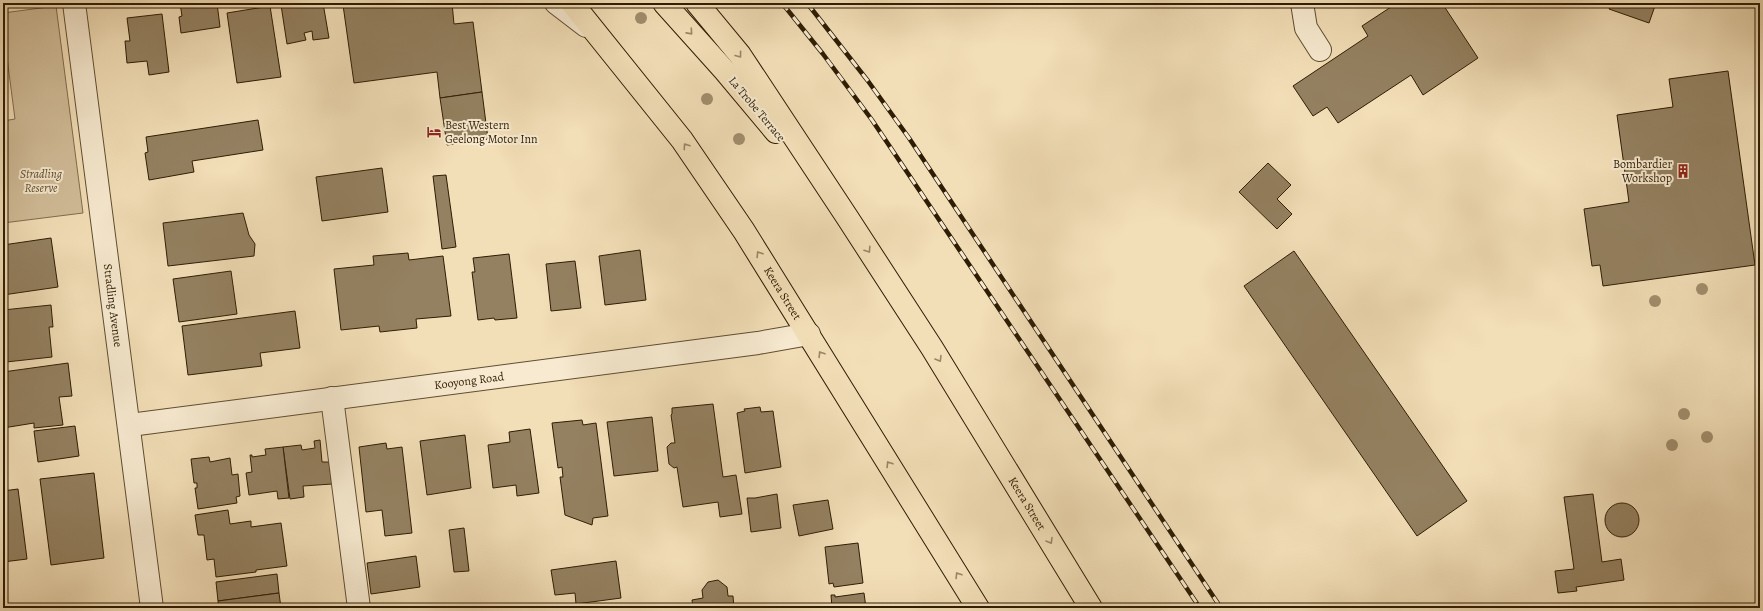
<svg xmlns="http://www.w3.org/2000/svg" width="1763" height="611" font-family="Alegreya,serif">
<rect width="100%" height="100%" fill="#f2deb7"/>
<filter id="stains"><feTurbulence type="fractalNoise" baseFrequency=".005" numOctaves="4"/><feColorMatrix values="0 0 0 0 .2 0 0 0 0 .09 0 0 0 0 .02 0 0 0 .5 -.17"/></filter>
<radialGradient id="worn" r=".72"><stop offset=".6" stop-color="#630" stop-opacity="0"/><stop offset="1" stop-color="#630" stop-opacity=".3"/></radialGradient>
<path fill="#d1bd99" stroke="#806d4e" d="M56,6L83,213L3,223V121L15,119L3,27V13Z"/>
<g fill="#948161" stroke="#2e1d04">
<path d="M180,3H217L220,27L181,33L179,17L182,16Z"/>
<path d="M293,3H323L329,38L313,40L312,31L304,33L306,40L287,44L281,5Z"/>
<path d="M358,3H452L454,24L473,22L482,92L440,98L437,72L354,83L343,5Z"/>
<path d="M1397,3H1442L1478,58L1423,95L1411,75L1338,123L1327,107L1313,116L1293,86L1368,36L1362,26Z"/>
<path d="M1612,3H1656L1649,23L1609,9Z"/>
<path d="M270,6L281,77L237,83L227,13Z"/>
<path d="M162,14L169,72L149,75L147,61L127,63L125,41H130L127,18Z"/>
<path d="M3,36L7,64L3,65Z"/>
<path d="M1728,71L1755,265L1603,286L1600,265L1592,266L1584,209L1629,202L1617,115L1673,107L1669,79Z"/>
<path d="M482,92L488,139L447,145L440,98Z"/>
<path d="M258,120L263,150L192,161L194,172L149,180L145,153L148,152L146,137Z"/>
<path d="M1268,163L1291,185L1277,199L1292,214L1277,229L1239,192Z"/>
<path d="M382,168L388,212L322,221L316,177Z"/>
<path d="M446,175L456,247L442,249L433,176Z"/>
<path d="M243,213L249,235L255,244L254,256L168,266L163,223Z"/>
<path d="M51,238L58,287L3,295V245Z"/>
<path d="M640,250L646,300L605,305L599,256Z"/>
<path d="M1294,251L1467,501L1417,536L1244,286Z"/>
<path d="M408,253L409,260L443,256L451,316L416,319L417,328L380,332L379,326L341,330L334,269L374,265L373,256Z"/>
<path d="M509,254L517,318L495,320L494,318L478,320L472,272H475L473,258Z"/>
<path d="M575,261L581,308L551,311L546,264Z"/>
<path d="M231,271L237,314L179,322L173,279Z"/>
<path d="M51,305L53,327H49L52,357L6,362L5,355H3V310Z"/>
<path d="M295,311L300,348L260,353L262,366L188,375L182,326Z"/>
<path d="M68,363L72,396L59,397L63,425L34,428V423L3,428V372Z"/>
<path d="M713,404L723,477L736,475L742,514L720,517L718,502L683,507L677,467L674,468L669,464L667,447L671,443H675L671,415L672,414V408Z"/>
<path d="M760,407L761,412L773,411L781,467L745,473L737,413L745,411L744,409Z"/>
<path d="M652,417L658,471L614,476L607,422Z"/>
<path d="M582,420L583,425L596,423L608,516L593,518L592,525L565,515L560,477H563L562,467L558,468L552,423Z"/>
<path d="M75,426L79,456L38,462L34,431Z"/>
<path d="M530,429L539,493L517,496L516,485L493,488L488,445L510,442L509,432Z"/>
<path d="M465,435L471,488L427,495L420,441Z"/>
<path d="M320,440L322,462H329L332,484L303,486L304,497L290,499L283,447L301,445L302,450L315,448L314,441Z"/>
<path d="M386,443L387,449L402,447L412,533L385,536L382,510L366,512L359,447Z"/>
<path d="M283,447L289,498L278,499L277,491L249,495L246,473L252,472L250,455H252V457L266,455L265,449Z"/>
<path d="M209,457L210,462L230,458L232,475L238,474L240,496L236,497L237,503L198,509L195,488H197V483H194L191,459Z"/>
<path d="M94,473L104,558L51,565L40,479Z"/>
<path d="M18,489L27,559L3,562V491Z"/>
<path d="M777,494L781,528L751,532L747,498H755Z"/>
<path d="M1593,494L1602,562L1621,559L1624,580L1576,587L1577,591L1558,593L1555,571L1574,569L1564,497Z"/>
<path d="M828,500L833,529L799,536L793,505Z"/>
<circle cx="1622" cy="520" r="17"/>
<path d="M228,510L230,524L251,521V527L281,523L287,566L256,570V572L216,577L214,559L207,560L204,535H198L195,515Z"/>
<path d="M464,528L469,571L454,572L449,530Z"/>
<path d="M858,543L863,583L834,587L833,583L829,584L825,547Z"/>
<path d="M416,556L420,587L371,594L367,563Z"/>
<path d="M616,561L621,598L576,604L575,593L555,595L551,570Z"/>
<path d="M277,574L279,593L218,601L216,582Z"/>
<path d="M718,580L727,587L728,596H733L734,608H693L692,600L703,598L702,590L708,582Z"/>
<path d="M279,593L281,608H219L218,601Z"/>
<path d="M864,593L866,608H832L831,595H835V597Z"/>
</g>
<g fill="none" stroke-linecap="round" stroke-linejoin="round">
<defs>
<g id="minor">
<path id="s1" d="M74,3L152,608"/>
<path d="M556,3L586,26"/>
<path d="M1302,3L1306,28L1320,50"/>
<path d="M332,398L359,608"/>
<path id="s2" d="M130,425L758,343L809,334"/>
</g>
<g id="highway">
<path id="s3" d="M572,3L682,140L744,231L978,608"/>
<path d="M664,3L725,71L776,132"/>
<path id="s4" d="M697,3L740,55L847,217L932,348L1091,608"/>
</g>
</defs>
<use href="#minor" stroke="#5f4d31" stroke-width="24"/>
<use href="#highway" stroke="#2e1d04" stroke-width="24"/>
<use href="#minor" stroke="#f7ead0" stroke-width="22"/>
<use href="#highway" stroke="#f2deb7" stroke-width="22"/>
<defs>
<g id="rail">
<path d="M782,3L823,54L872,120L1200,608"/>
<path d="M807,3L868,81L909,138L1221,608"/>
</g>
</defs>
<use href="#rail" stroke="#2e1d04" stroke-width="4.5"/>
<use href="#rail" stroke="#f7ead0" stroke-width="3" stroke-dasharray="9" stroke-linecap="butt"/>
</g>
<g fill="#a18e6d">
<circle cx="641" cy="18" r="6"/>
<circle cx="707" cy="99" r="6"/>
<circle cx="739" cy="139" r="6"/>
<circle cx="1702" cy="289" r="6"/>
<circle cx="1655" cy="301" r="6"/>
<circle cx="1684" cy="414" r="6"/>
<circle cx="1707" cy="437" r="6"/>
<circle cx="1672" cy="445" r="6"/>
</g>
<defs><path id="oneway-chevron" d="M-2-3.5L2.5 0L-2 3.5" fill="none" stroke-width="1.6" stroke-linecap="round" stroke-linejoin="round"/></defs>
<g stroke="#9a8766">
<use href="#oneway-chevron" transform="translate(690 32) rotate(48)"/>
<use href="#oneway-chevron" transform="translate(739 55) rotate(53)"/>
<use href="#oneway-chevron" transform="translate(686 146) rotate(-124)"/>
<use href="#oneway-chevron" transform="translate(868 250) rotate(57)"/>
<use href="#oneway-chevron" transform="translate(759 254) rotate(-122)"/>
<use href="#oneway-chevron" transform="translate(821 354) rotate(-122)"/>
<use href="#oneway-chevron" transform="translate(939 359) rotate(59)"/>
<use href="#oneway-chevron" transform="translate(889 464) rotate(-122)"/>
<use href="#oneway-chevron" transform="translate(1050 541) rotate(59)"/>
<use href="#oneway-chevron" transform="translate(958 575) rotate(-122)"/>
</g>
<defs>
<symbol id="hotel-bare" viewBox="-9 -9 18 18"><path d="M-6-4.5h1.5V1H6V5H4.5V3h-9V5H-6ZM-4 0a1.8 1.8 0 1 1 3.6 0ZM.5 0V-2.5h3Q6-2.5 6 0Z" fill="#8f2418" stroke="#f7ead0" stroke-width="2.5" paint-order="stroke"/></symbol>
<symbol id="building-bare" viewBox="-9 -9 18 18"><path d="M-4-6H4V6H1V3H-1V6H-4ZM-2.5-4.3h1.7v1.8h-1.7ZM.8-4.3h1.7v1.8H.8ZM-2.5-1h1.7V.8h-1.7ZM.8-1h1.7V.8H.8Z" fill="#8f2418" stroke="#f7ead0" stroke-width="2.5" paint-order="stroke"/></symbol>
</defs>
<g fill-rule="evenodd">
<use href="#hotel-bare" x="424" y="122" width="20" height="20"/>
<use href="#building-bare" x="1673" y="161" width="20" height="20"/>
</g>
<g text-anchor="middle" dominant-baseline="central" stroke-width="4" stroke-linejoin="round" paint-order="stroke">
<g font-size="12" fill="#2e1d04" stroke="#f7ead0">
<text transform="translate(757 109) rotate(50)">La Trobe Terrace</text>
<text stroke="none"><textPath href="#s3" startOffset="359">Keera Street</textPath></text>
<text stroke="none"><textPath href="#s1" startOffset="305">Stradling Avenue</textPath></text>
<text stroke="none"><textPath href="#s2" startOffset="342">Kooyong Road</textPath></text>
<text stroke="none"><textPath href="#s4" startOffset="600">Keera Street</textPath></text>
</g>
<g font-size="12" fill="#2e1d04" stroke="#f7ead0" text-anchor="start">
<text x="445" y="125">Best Western<tspan x="445" dy="14">Geelong Motor Inn</tspan></text>
<text x="1672" y="164" text-anchor="end">Bombardier<tspan x="1672" dy="14">Workshop</tspan></text>
</g>
<g font-size="12" font-style="italic" fill="#5f4d31" stroke="#f7ead0">
<text x="41" y="174">Stradling<tspan x="41" dy="14">Reserve</tspan></text>
</g>
</g>
<rect width="1763" height="611" fill="none" stroke="#f2deb7" stroke-width="16"/>
<rect x="4" y="4" width="1755" height="603" fill="none" stroke="#2e1d04" stroke-width="2"/>
<rect x="8" y="8" width="1747" height="595" fill="none" stroke="#2e1d04"/>
<rect width="100%" height="100%" filter="url(#stains)"/>
<rect width="100%" height="100%" fill="url(#worn)"/>
</svg>
